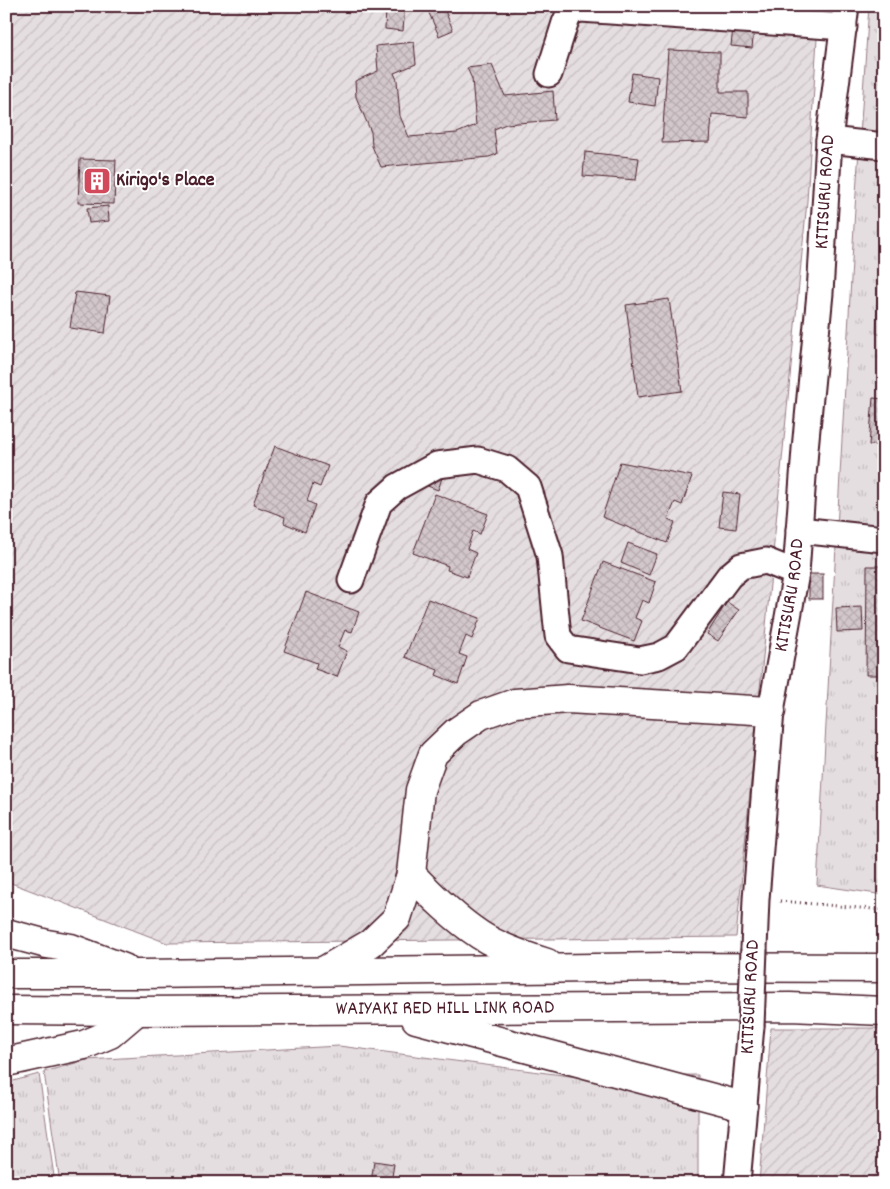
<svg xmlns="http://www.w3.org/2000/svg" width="890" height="1189" font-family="Dekko,sans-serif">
<defs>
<pattern id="grass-tufts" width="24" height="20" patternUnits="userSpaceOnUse" patternTransform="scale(1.25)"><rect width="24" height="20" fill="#e5dee0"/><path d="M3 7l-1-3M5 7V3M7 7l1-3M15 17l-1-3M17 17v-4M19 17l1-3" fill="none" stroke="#c6bec0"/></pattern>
<pattern id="forest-firs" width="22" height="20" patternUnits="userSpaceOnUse" patternTransform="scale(1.25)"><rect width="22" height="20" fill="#e5dee0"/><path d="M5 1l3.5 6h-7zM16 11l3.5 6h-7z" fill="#c6bec0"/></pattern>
<pattern id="garden-furrows" width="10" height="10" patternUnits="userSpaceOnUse" patternTransform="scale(1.25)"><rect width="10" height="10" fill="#e5dee0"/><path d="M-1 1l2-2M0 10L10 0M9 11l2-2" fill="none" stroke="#c6bec0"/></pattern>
<pattern id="building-cross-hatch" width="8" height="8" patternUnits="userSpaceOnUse" patternTransform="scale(1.25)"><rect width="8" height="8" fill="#d2c7cb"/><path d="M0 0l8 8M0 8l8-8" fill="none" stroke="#b6aaae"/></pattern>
</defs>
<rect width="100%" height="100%" fill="#fff"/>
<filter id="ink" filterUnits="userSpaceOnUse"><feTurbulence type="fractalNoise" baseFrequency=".02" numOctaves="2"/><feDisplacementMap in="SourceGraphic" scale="10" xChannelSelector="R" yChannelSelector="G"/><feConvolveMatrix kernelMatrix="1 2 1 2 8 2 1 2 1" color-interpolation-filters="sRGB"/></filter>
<g filter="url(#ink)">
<g fill="url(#grass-tufts)" stroke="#987e86">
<path d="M869,6H884V895L817,885L855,208Z"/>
<path d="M339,1046L570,1076L698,1075V1183H60L44,1072L86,1060Z"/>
<path d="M39,1074L55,1183H6V1083Z"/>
</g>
<path fill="url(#forest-firs)" stroke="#987e86" d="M884,178V336L876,333Z"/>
<g fill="url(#garden-furrows)" stroke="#987e86">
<path d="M6,6H819L807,201L736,937L167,943L6,881Z"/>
<path d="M771,1028H884V1183H759Z"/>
</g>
<g fill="url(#building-cross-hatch)" stroke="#4a1f2b">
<path d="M386,6H405L403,31L385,29Z"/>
<path d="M426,6H443L453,30L439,36Z"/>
<path d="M733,27L754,29L752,48L731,46Z"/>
<path d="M414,42L416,64L394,73L397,80L400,116L409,137L457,133L476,125L472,79L467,68L492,65L505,96L553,91L555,120L506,124L494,129L497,154L489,157L381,167L372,146L371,132L356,97L355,81L378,71L376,46Z"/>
<path d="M668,50L720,52V92H748V117L712,114L710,142L662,143Z"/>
<path d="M632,73L658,77L655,106L628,102Z"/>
<path d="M585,152L639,158L636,180L583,176Z"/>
<path d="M80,159L116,160L114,204L78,203Z"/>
<path d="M108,206L109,221L89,223L87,208Z"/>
<path d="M75,292L110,296L105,333L70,328Z"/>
<path d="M669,299L682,391L638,397L626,305Z"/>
<path d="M873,398L884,399V446L869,445Z"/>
<path d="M275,446L328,466L320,487L313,484L307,501L315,505L305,532L284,523L285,517L253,505Z"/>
<path d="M620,462L692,476L682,505L675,502L668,519L675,522L667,543L602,517Z"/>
<path d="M445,469L438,490L425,485Z"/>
<path d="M723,492L740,494L736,529L719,527Z"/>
<path d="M435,494L488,514L480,534L473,531L467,549L476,553L467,577L447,570L448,566L413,553Z"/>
<path d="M628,543L657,554L649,575L621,563Z"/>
<path d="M603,562L656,582L649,603L642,600L635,618L642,621L634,641L581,621Z"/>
<path d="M867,566H884V675H866Z"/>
<rect x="809" y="574" width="14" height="25"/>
<path d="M306,592L359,612L352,632L345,630L338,647L347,651L337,677L315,669L317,663L284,651Z"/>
<path d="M428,599L480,618L472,639L466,636L459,654L467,657L458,684L436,675L438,670L405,657Z"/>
<path d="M727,602L739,610L718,641L707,634Z"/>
<path d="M862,607L863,631L837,632L836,608Z"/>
<path d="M374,1161L394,1164L391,1183H371Z"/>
</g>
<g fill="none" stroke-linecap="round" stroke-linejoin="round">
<defs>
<g id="minor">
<path d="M549,74L565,23L570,12L581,9L844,27"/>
<path d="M829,140L884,146"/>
<path d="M799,530L884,539"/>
<path d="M351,580L379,503L397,487L437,465L478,460L507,469L528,487L550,556L558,636L568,649L640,660L659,656L676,647L729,576L741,566L766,561L796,573"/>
<path id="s1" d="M754,949L756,899L771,711L796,573L805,449L820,293L829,140L846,6"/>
<path d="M737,1183L751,1026"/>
</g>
<g id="major">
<path d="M411,874C432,896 454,918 480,935C500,948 524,956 547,963"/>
<path d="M6,933L47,944L71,948L124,968"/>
<path d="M325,970L371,943L397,918L411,874L420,790L433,754L456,732L481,715L515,703L568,699L771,711"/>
<path d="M6,974H142L668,967L884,968"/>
<path id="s2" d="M6,1010L137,1011L790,1007L884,1011"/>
<path d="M416,1019L743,1106"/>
<path d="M6,1062L84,1045L110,1034L137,1011"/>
</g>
</defs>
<use href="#minor" stroke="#4a1f2b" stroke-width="29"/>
<use href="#major" stroke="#4a1f2b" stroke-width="31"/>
<path stroke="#4a1f2b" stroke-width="3" stroke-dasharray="1 4" stroke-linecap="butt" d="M780,901L884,910"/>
<use href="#minor" stroke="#fff" stroke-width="25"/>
<use href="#major" stroke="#fff" stroke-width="28"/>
<defs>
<path id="minor-bridge" d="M751,1026L754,949"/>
</defs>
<use href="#minor-bridge" stroke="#4a1f2b" stroke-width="29" stroke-linecap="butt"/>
<use href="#minor-bridge" stroke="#fff" stroke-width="25"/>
</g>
</g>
<defs>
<symbol id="building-square" viewBox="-11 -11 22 22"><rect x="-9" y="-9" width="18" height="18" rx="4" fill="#d1495b" stroke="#fff"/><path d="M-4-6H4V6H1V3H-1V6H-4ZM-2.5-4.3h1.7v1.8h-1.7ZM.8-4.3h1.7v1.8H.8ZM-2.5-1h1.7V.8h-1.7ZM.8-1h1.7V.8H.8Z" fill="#fff"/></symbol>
</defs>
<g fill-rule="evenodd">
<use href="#building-square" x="81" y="165" width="32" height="32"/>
</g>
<g text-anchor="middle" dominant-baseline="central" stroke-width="4" stroke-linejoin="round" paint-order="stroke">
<g font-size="20" font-weight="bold" fill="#4a1f2b" stroke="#fff" text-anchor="start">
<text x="116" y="181">Kirigo's Place</text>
</g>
<g font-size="20" fill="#4a1f2b" stroke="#fff">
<text stroke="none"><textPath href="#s1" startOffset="761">KITISURU ROAD</textPath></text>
<text stroke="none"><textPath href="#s1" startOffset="356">KITISURU ROAD</textPath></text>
<text transform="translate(751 997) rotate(-87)">KITISURU ROAD</text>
<text stroke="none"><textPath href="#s2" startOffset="439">WAIYAKI RED HILL LINK ROAD</textPath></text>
</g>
</g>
<rect width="890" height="1189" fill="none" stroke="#fff" stroke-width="25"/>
<rect x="12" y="12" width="865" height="1164" fill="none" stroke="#4a1f2b" stroke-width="2" filter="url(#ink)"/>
</svg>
